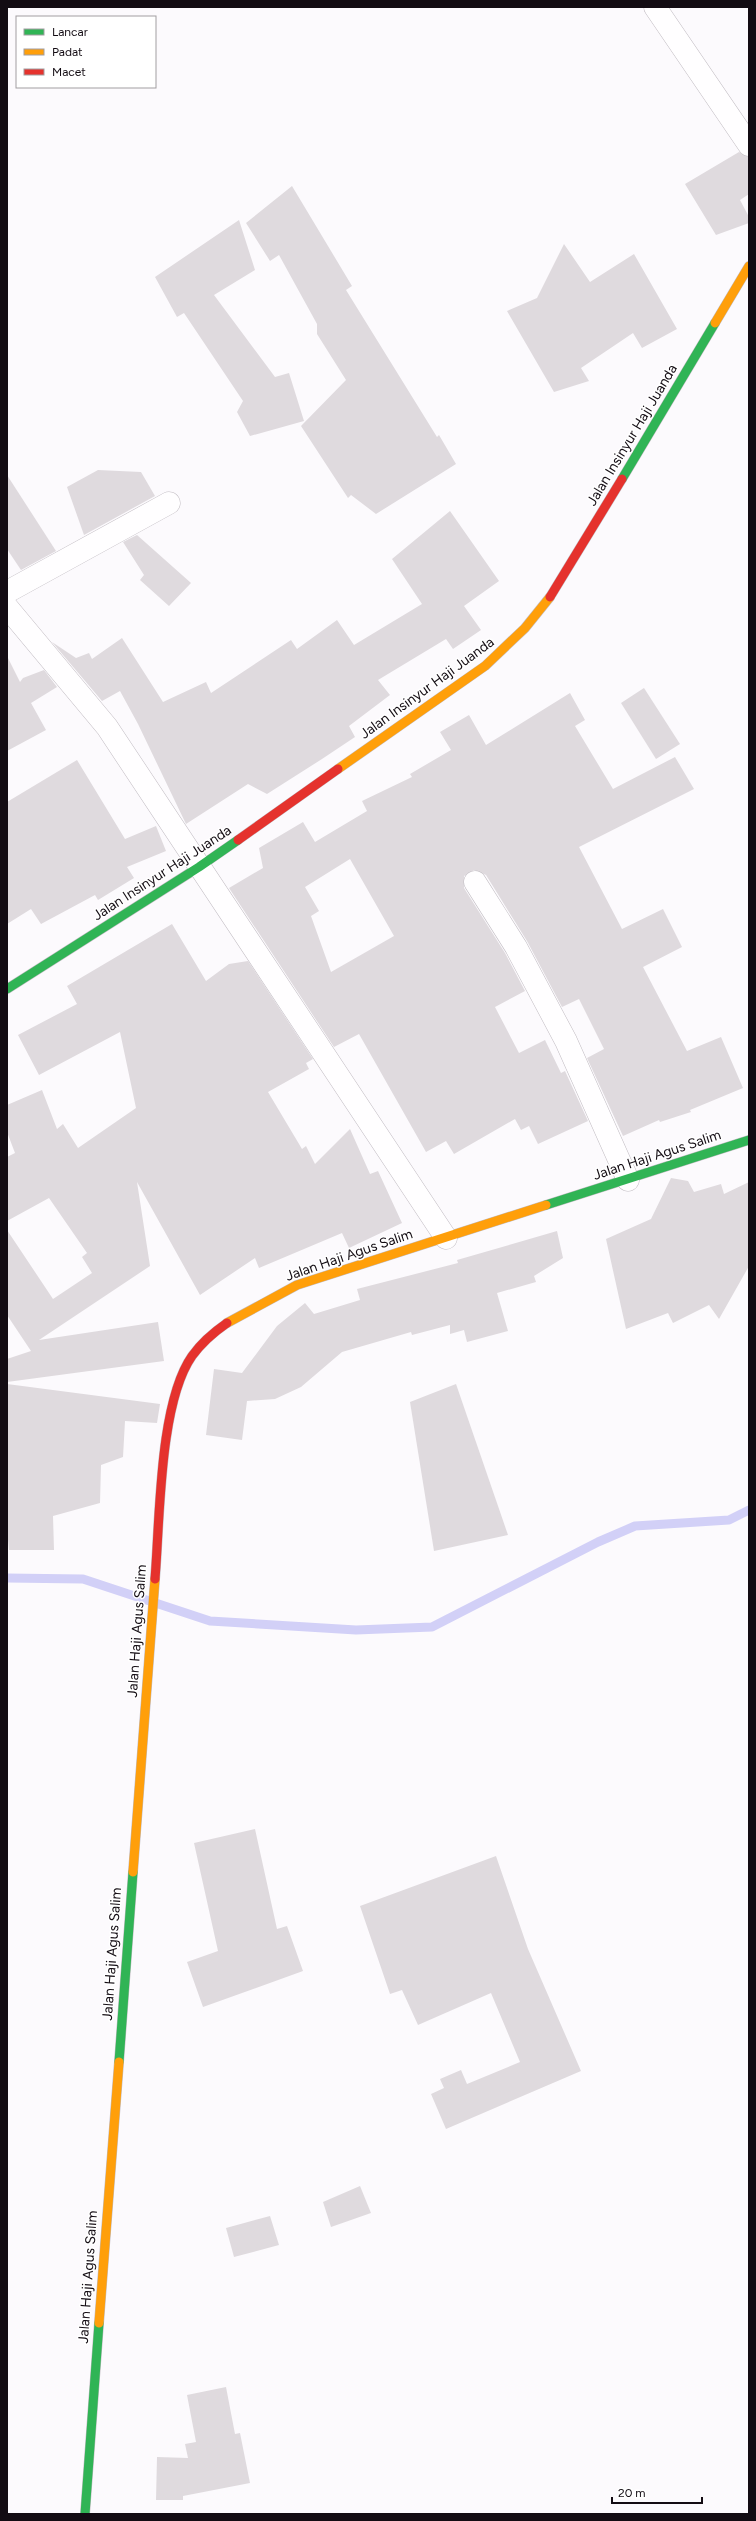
<svg xmlns="http://www.w3.org/2000/svg" width="756" height="2521" font-family="Figtree,sans-serif">
<rect width="100%" height="100%" fill="#fcfafd"/>
<g fill="none" stroke-linecap="round" stroke-linejoin="round">
<path stroke="#d2d0f7" stroke-width="9" d="M7,1578L83,1579L210,1621L356,1630L432,1627L598,1542L635,1526L729,1520L749,1510"/>
</g>
<g fill="#dfdade" fill-rule="evenodd">
<path d="M739,152L749,157V194L740,200L749,217V223L716,235L685,184Z"/>
<path d="M292,186L352,286L346,290L437,437L439,435L456,464L376,514L351,495L348,498L301,426L346,380L317,334V324L279,255L270,261L246,223Z"/>
<path d="M239,220L255,270L214,295L275,377L289,373L304,421L250,436L237,412L243,401L184,313L177,317L155,277Z"/>
<path d="M564,244L590,282L634,254L677,329L642,348L633,333L581,368L589,381L554,392L507,311L537,298Z"/>
<path d="M98,470L141,472L155,496L84,535L67,487Z"/>
<path d="M7,475L56,551L21,570L7,549Z"/>
<path d="M450,511L499,581L464,606L481,630L453,649L446,639L378,680L390,695L349,726L355,737L322,759L267,794L248,784L186,824L138,724L120,691L102,701L52,642L76,658L89,653L92,659L122,638L163,702L206,682L211,693L291,640L297,649L337,620L354,645L422,604L392,559Z"/>
<path d="M137,535L191,583L169,606L140,580L144,575L123,542Z"/>
<path d="M7,656L20,682L23,678L44,670L57,687L31,703L46,730L7,751Z"/>
<path d="M644,688L680,744L656,759L621,703Z"/>
<path d="M570,693L585,720L575,726L613,789L675,757L694,789L579,847L622,929L663,909L682,947L643,967L687,1051L721,1037L743,1088L690,1110L691,1112L660,1122L659,1120L623,1136L587,1058L604,1049L579,999L562,1007L527,941L486,875L474,870L464,876V888L505,953L525,991L495,1007L519,1053L545,1040L561,1073L565,1071L588,1121L538,1144L529,1126L521,1130L515,1119L454,1154L446,1141L426,1152L359,1034L334,1047L229,888L263,868L259,848L303,822L315,842L367,811L362,801L412,777L410,774L451,750L440,732L469,715L486,745ZM350,859L394,936L331,972L311,916L319,911L305,887Z"/>
<path d="M77,760L125,839L156,826L166,851L127,867L134,878L98,900L95,895L41,924L31,909L7,924V802Z"/>
<path d="M172,924L206,981L229,964L248,961L313,1059L306,1063L309,1069L268,1092L302,1149L306,1146L315,1164L350,1129L370,1174L378,1171L402,1223L349,1248L342,1233L259,1268L255,1258L200,1295L137,1182L150,1266L39,1340L158,1322L164,1361L7,1382V1359L31,1351L7,1315V1230L53,1299L92,1273L82,1257L87,1253L49,1198L7,1221V1157L15,1153L7,1132V1105L42,1090L57,1129L63,1124L78,1148L136,1108L120,1032L39,1075L18,1035L77,1004L67,986Z"/>
<path d="M671,1178L688,1181L694,1192L721,1184L724,1194L749,1182V1266L719,1319L709,1305L673,1323L668,1313L626,1329L606,1239L651,1219Z"/>
<path d="M557,1231L563,1258L534,1276L536,1282L497,1293L508,1331L467,1342L464,1330L450,1334V1325L412,1335L411,1332L342,1352L301,1387L275,1399L247,1401L242,1440L206,1435L214,1369L242,1373L277,1326L305,1303L314,1314L360,1300L357,1289L458,1263L457,1260Z"/>
<path d="M7,1384L160,1404L157,1423L125,1421L123,1457L101,1465L100,1503L53,1516L54,1550H9L7,1530Z"/>
<path d="M456,1384L508,1535L434,1551L410,1402Z"/>
<path d="M255,1829L277,1929L287,1926L303,1971L203,2007L187,1962L218,1951L194,1843Z"/>
<path d="M496,1856L528,1949L581,2071L446,2129L431,2094L444,2088L440,2079L461,2070L467,2084L520,2062L491,1993L418,2025L402,1990L390,1994L360,1906Z"/>
<path d="M360,2186L371,2213L331,2227L323,2202Z"/>
<path d="M270,2216L279,2245L234,2257L226,2228Z"/>
<path d="M226,2387L235,2434L240,2433L250,2483L183,2496V2500H156L157,2457L188,2458L185,2444L196,2442L187,2395Z"/>
</g>
<g fill="none" stroke-linecap="round" stroke-linejoin="round">
<defs>
<g id="street">
<path d="M655,7L749,145"/>
<path d="M7,592L169,503"/>
<path d="M7,607L107,727L446,1238"/>
<path d="M475,882L516,947L566,1041L628,1180"/>
</g>
<g id="fast">
<path d="M622,479L715,323"/>
<path d="M7,989L199,867L238,840"/>
<path d="M546,1205L749,1140"/>
<path d="M119,2062L133,1872"/>
<path d="M85,2514L99,2323"/>
</g>
<g id="slow">
<path d="M715,323L749,266"/>
<path d="M338,769L485,666L525,628L550,597"/>
<path d="M227,1323L297,1285L546,1205"/>
<path d="M133,1872L155,1579"/>
<path d="M99,2323L119,2062"/>
</g>
<g id="jam">
<path d="M550,597L622,479"/>
<path d="M238,840L338,769"/>
<path d="M155,1579C160,1520 159,1403 192,1356C202,1342 214,1332 227,1323"/>
</g>
</defs>
<use href="#street" stroke="#c1bcc2" stroke-width="23"/>
<use href="#fast" stroke="#c1bcc2" stroke-width="10"/>
<use href="#slow" stroke="#c1bcc2" stroke-width="10"/>
<use href="#jam" stroke="#c1bcc2" stroke-width="10"/>
<use href="#street" stroke="#fffeff" stroke-width="22"/>
<use href="#fast" stroke="#30b455" stroke-width="9"/>
<use href="#slow" stroke="#ff9f0a" stroke-width="9"/>
<use href="#jam" stroke="#e5322d" stroke-width="9"/>
</g>
<g text-anchor="middle" dominant-baseline="central" stroke-width="3" stroke-linejoin="round" paint-order="stroke">
<g font-size="14" fill="#130c13" stroke="#fff">
<text transform="translate(632 435) rotate(-59)">Jalan Insinyur Haji Juanda</text>
<text transform="translate(427 688) rotate(-36)">Jalan Insinyur Haji Juanda</text>
<text transform="translate(162 873) rotate(-33)">Jalan Insinyur Haji Juanda</text>
<text transform="translate(657 1155) rotate(-18)">Jalan Haji Agus Salim</text>
<text transform="translate(349 1255) rotate(-19)">Jalan Haji Agus Salim</text>
<text transform="translate(137 1631) rotate(-86)">Jalan Haji Agus Salim</text>
<text transform="translate(112 1954) rotate(-86)">Jalan Haji Agus Salim</text>
<text transform="translate(88 2277) rotate(-86)">Jalan Haji Agus Salim</text>
</g>
</g>
<rect width="756" height="2521" fill="none" stroke="#130c13" stroke-width="16"/>
<rect x="16" y="16" width="140" height="72" fill="#ffffff" stroke="#a19ea1"/>
<rect x="24" y="29" width="20" height="6" fill="#30b455" stroke="#a19ea1"/>
<text x="52" y="36" font-size="12" fill="#130c13">Lancar</text>
<rect x="24" y="49" width="20" height="6" fill="#ff9f0a" stroke="#a19ea1"/>
<text x="52" y="56" font-size="12" fill="#130c13">Padat</text>
<rect x="24" y="69" width="20" height="6" fill="#e5322d" stroke="#a19ea1"/>
<text x="52" y="76" font-size="12" fill="#130c13">Macet</text>
<path d="M612 2497v6h90v-6" fill="none" stroke="#130c13" stroke-width="2"/>
<text x="618" y="2497" font-size="12" fill="#130c13" stroke="#ffffff" stroke-width="3" paint-order="stroke">20 m</text>
</svg>
